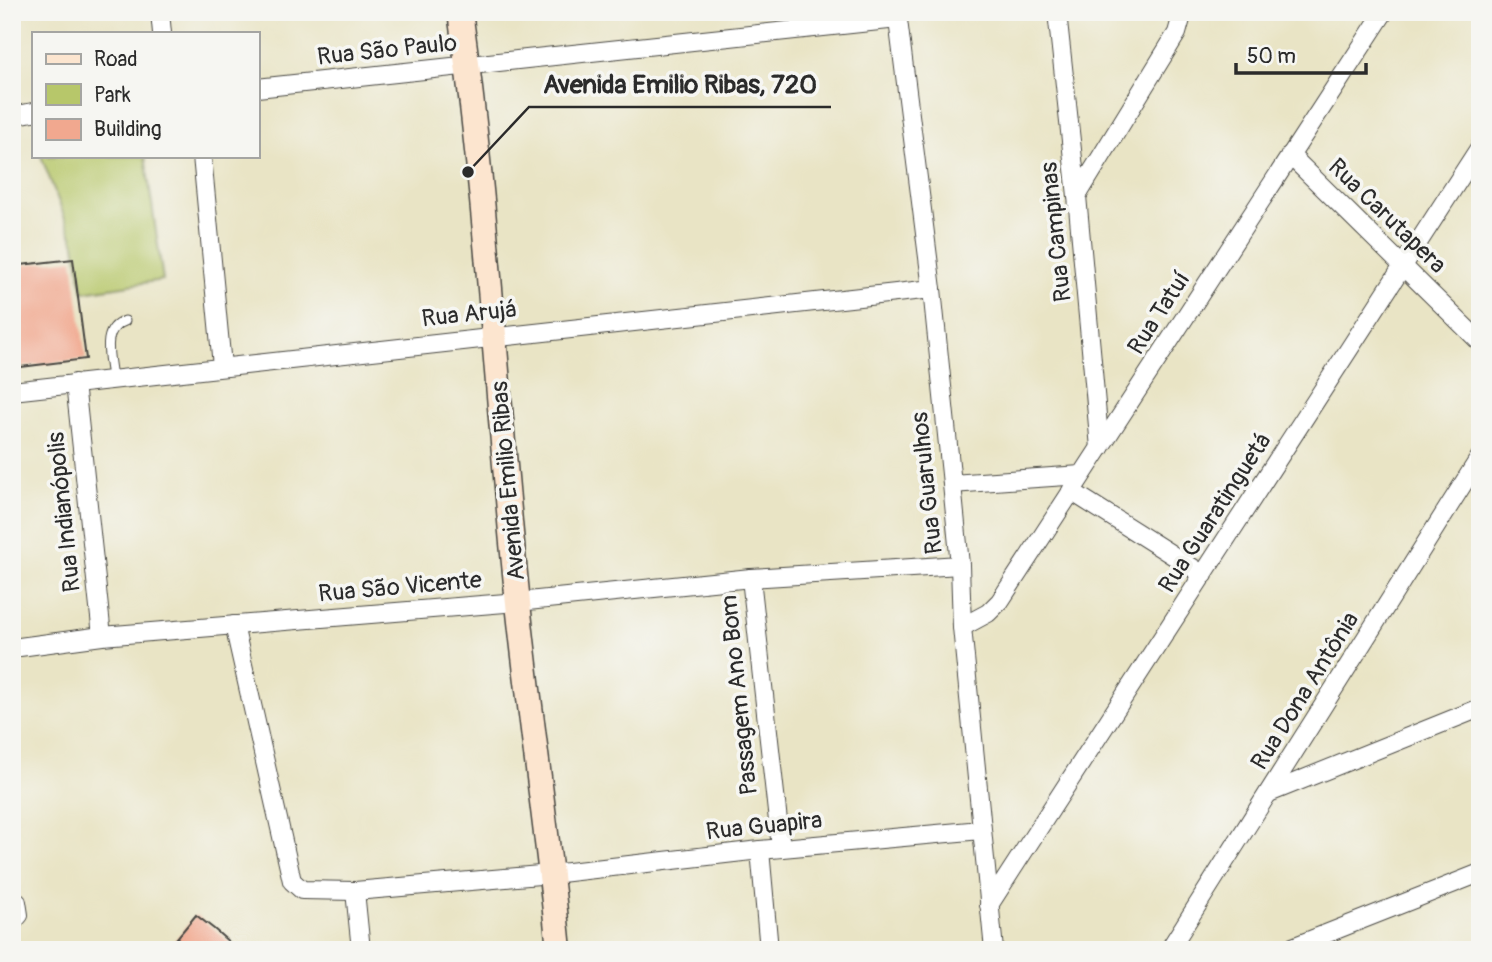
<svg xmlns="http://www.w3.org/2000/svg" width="1492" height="962" font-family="Pangolin,sans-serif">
<rect width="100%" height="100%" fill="#f6f6f2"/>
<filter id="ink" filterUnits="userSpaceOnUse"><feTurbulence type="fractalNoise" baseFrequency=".0143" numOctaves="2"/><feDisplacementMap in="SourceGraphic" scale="14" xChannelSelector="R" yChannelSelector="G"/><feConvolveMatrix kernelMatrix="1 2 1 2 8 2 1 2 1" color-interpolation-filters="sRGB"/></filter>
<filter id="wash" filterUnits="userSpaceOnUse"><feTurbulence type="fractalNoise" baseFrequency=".00686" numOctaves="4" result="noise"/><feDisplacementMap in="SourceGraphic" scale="28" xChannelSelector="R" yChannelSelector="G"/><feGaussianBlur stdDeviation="1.57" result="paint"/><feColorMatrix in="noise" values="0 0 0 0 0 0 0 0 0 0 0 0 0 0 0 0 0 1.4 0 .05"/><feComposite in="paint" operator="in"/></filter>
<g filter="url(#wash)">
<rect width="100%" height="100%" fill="#e9e4c5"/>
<path fill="#b7c76a" stroke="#71794a" stroke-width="2" d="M41,156H145L163,280L83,292L75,244Z"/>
<g id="blocks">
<g fill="#f1a88f">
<path d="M73,259L86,359L12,368V266Z"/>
<path d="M196,915L214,929L238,950H167Z"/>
</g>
</g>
</g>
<g filter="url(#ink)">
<use href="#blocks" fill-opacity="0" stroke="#484742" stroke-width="2"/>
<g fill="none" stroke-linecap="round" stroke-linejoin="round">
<defs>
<path id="service" d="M112,378C110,358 100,329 125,321"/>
<g id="minor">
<path d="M160,12L162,33"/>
<path d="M897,12L932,289L952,484L960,565L962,627L994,950"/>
<path d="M1057,12L1077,196L1100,448"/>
<path d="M257,88L898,19"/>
<path d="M12,116L33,112"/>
<path d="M1290,155L1480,342"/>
<path d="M202,156L222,366"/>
<path d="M1077,196L1177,33L1183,12"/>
<path d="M75,383L102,636"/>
<path d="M12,391L932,289"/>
<path d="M952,484L1081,475"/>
<path d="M1071,491L1204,575"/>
<path d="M751,578L781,848"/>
<path d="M234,625L292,881L302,890L355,891L551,874L760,850L981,830"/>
<path d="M962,627L988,613L1000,601L1384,12"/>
<path d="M12,648L102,636L518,602L751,578L960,565"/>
<path d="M1269,793L1480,708"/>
<path d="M760,850L769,950"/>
<path d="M355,891L361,950"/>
<path d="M12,898L17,902L19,915L12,923"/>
<path d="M989,905L1480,147"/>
<path d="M1169,950L1480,457"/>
<path d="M1285,950L1480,873"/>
</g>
<path id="secondary" d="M460,12C488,208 497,406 518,603C530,718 548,834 559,950"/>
</defs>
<use href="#service" stroke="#484742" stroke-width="11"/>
<use href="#minor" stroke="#484742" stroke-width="20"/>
<use href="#secondary" stroke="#484742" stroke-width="27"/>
<use href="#service" stroke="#fff" stroke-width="9"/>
<use href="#minor" stroke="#fff" stroke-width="18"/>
<use href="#secondary" stroke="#fce5cf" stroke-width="24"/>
</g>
</g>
<g text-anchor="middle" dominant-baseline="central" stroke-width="7" stroke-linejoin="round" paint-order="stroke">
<g font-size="24" fill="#2b2b2b" stroke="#f6f6f2">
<text transform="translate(387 50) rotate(-6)">Rua São Paulo</text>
<text transform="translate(1387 216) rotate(44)">Rua Carutapera</text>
<text transform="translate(1056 232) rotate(-96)">Rua Campinas</text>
<text transform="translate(1159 313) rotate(-57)">Rua Tatuí</text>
<text transform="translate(469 314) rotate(-6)">Rua Arujá</text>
<text transform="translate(508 481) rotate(-95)">Avenida Emilio Ribas</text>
<text transform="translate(927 483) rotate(-96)">Rua Guarulhos</text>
<text transform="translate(64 512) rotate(-96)">Rua Indianópolis</text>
<text transform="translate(1215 513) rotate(-57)">Rua Guaratinguetá</text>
<text transform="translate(400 587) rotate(-5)">Rua São Vicente</text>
<text transform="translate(1305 691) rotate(-58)">Rua Dona Antônia</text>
<text transform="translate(739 695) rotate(-96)">Passagem Ano Bom</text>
<text transform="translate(764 826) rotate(-6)">Rua Guapira</text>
</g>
</g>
<path fill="none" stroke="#2b2b2b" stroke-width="2.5" d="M468 172L529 107H831"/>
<circle fill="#2b2b2b" stroke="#f6f6f2" stroke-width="2.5" cx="468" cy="172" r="7"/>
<g font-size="26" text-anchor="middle" font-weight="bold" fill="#2b2b2b" stroke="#f6f6f2" stroke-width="7" stroke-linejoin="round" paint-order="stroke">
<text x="680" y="93">Avenida Emilio Ribas, 720</text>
</g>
<rect width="1492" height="962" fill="none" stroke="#f6f6f2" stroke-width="42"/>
<rect x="32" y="32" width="228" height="126" fill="#f6f6f2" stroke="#a5a5a2" stroke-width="2"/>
<rect x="46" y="54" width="35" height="10" fill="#fce5cf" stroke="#a5a5a2" stroke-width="2"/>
<text x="94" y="66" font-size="21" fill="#2b2b2b">Road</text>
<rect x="46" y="84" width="35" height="21" fill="#b7c76a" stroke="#a5a5a2" stroke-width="2"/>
<text x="94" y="102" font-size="21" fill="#2b2b2b">Park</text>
<rect x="46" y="119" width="35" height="21" fill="#f1a88f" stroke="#a5a5a2" stroke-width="2"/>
<text x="94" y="136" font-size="21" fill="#2b2b2b">Building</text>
<path d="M1236 63v10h130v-10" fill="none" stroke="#2b2b2b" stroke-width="3.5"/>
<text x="1247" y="63" font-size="21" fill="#2b2b2b" stroke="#f6f6f2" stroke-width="5" paint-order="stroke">50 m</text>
</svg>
